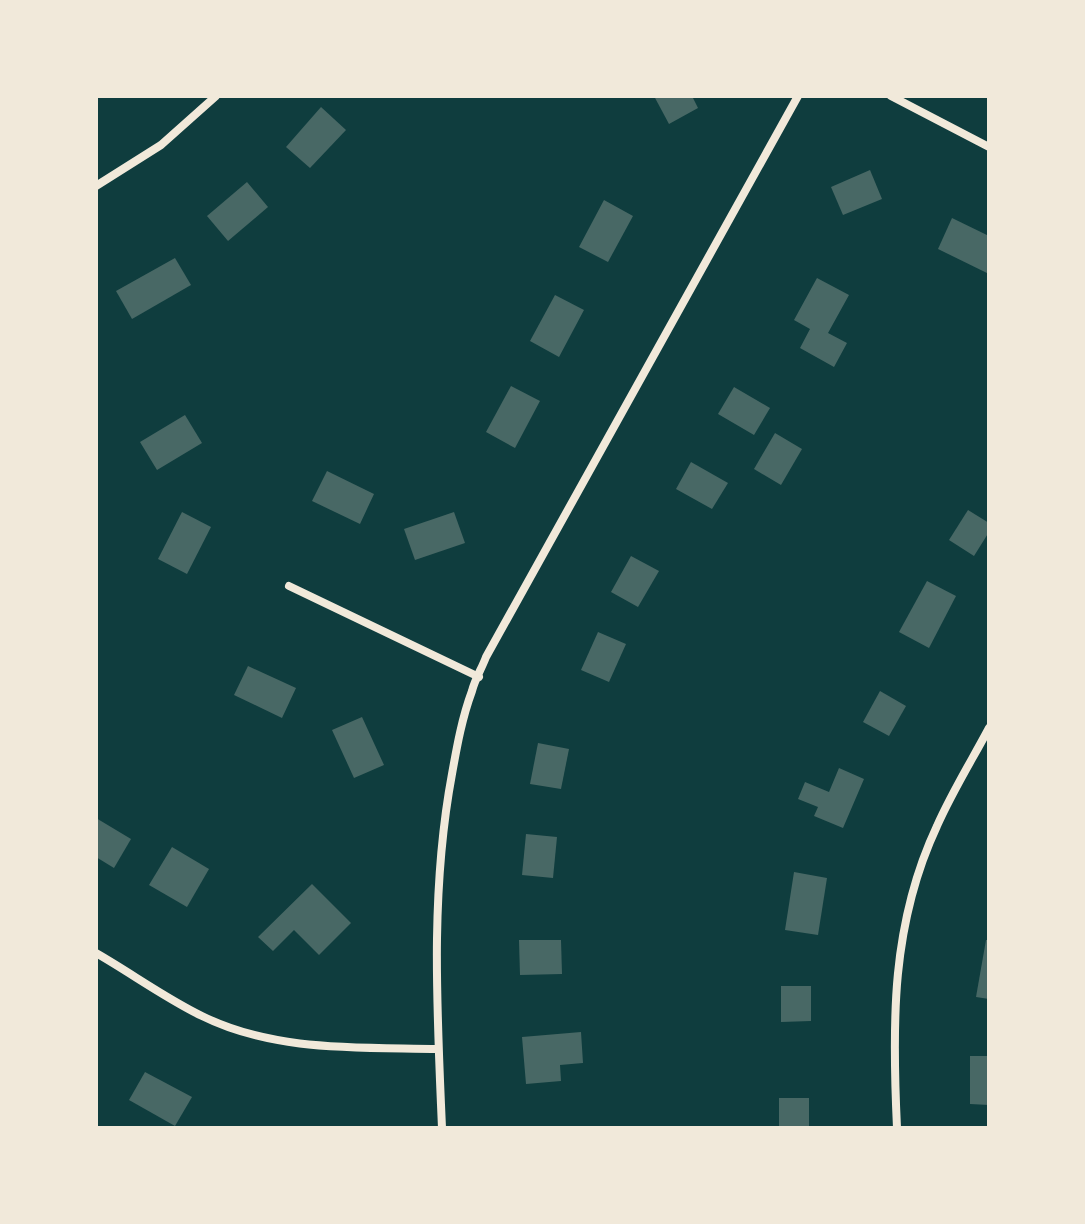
<svg xmlns="http://www.w3.org/2000/svg" width="1085" height="1224" font-family="'Roboto Condensed',sans-serif">
<rect width="100%" height="100%" fill="#0f3d3e"/>
<g fill="#486865">
<path d="M654,96H692L698,108L669,124Z"/>
<path d="M321,107L346,130L310,168L286,147Z"/>
<path d="M870,170L882,199L843,215L831,187Z"/>
<path d="M247,182L268,207L228,241L207,216Z"/>
<path d="M604,200L633,216L608,262L579,247Z"/>
<path d="M952,218L989,236V274L938,249Z"/>
<path d="M175,258L191,285L132,319L116,291Z"/>
<path d="M817,278L849,295L828,333L847,343L834,367L800,348L810,329L794,320Z"/>
<path d="M555,295L584,310L559,357L530,341Z"/>
<path d="M511,386L540,401L515,448L486,432Z"/>
<path d="M734,387L770,408L754,435L718,414Z"/>
<path d="M185,415L202,443L157,470L140,442Z"/>
<path d="M775,433L802,449L781,485L754,469Z"/>
<path d="M691,462L728,483L712,509L676,489Z"/>
<path d="M327,471L374,494L360,524L312,501Z"/>
<path d="M968,510L989,523V532L974,556L949,540Z"/>
<path d="M182,512L211,527L187,574L158,559Z"/>
<path d="M454,512L465,543L415,560L404,529Z"/>
<path d="M631,556L659,571L638,607L611,592Z"/>
<path d="M927,581L956,596L929,648L899,632Z"/>
<path d="M598,632L626,644L609,682L581,670Z"/>
<path d="M248,666L296,688L282,718L234,695Z"/>
<path d="M880,691L906,706L889,736L863,722Z"/>
<path d="M362,717L384,765L354,778L332,730Z"/>
<path d="M538,743L569,749L561,789L530,784Z"/>
<path d="M839,768L864,779L843,828L814,816L818,807L798,799L805,782L829,792Z"/>
<path d="M96,818L131,839L114,868L96,857Z"/>
<path d="M526,834L557,837L553,878L522,875Z"/>
<path d="M172,847L209,869L187,907L149,885Z"/>
<path d="M794,872L827,878L818,935L785,930Z"/>
<path d="M312,884L351,923L319,955L294,930L273,951L258,937Z"/>
<path d="M519,940H561L562,974L520,975Z"/>
<path d="M986,940H989V999L976,997Z"/>
<path d="M781,986H811V1021L781,1022Z"/>
<path d="M581,1032L583,1063L560,1065L561,1081L526,1084L522,1037Z"/>
<path d="M970,1056H989V1105L970,1104Z"/>
<path d="M145,1072L192,1097L175,1126L129,1100Z"/>
<rect x="779" y="1098" width="30" height="30"/>
</g>
<g fill="none" stroke-linecap="round" stroke-linejoin="round">
<g stroke="#f1e9da" stroke-width="8">
<path d="M891,96L989,147"/>
<path d="M96,186L161,145L216,96"/>
<path d="M289,586L479,677"/>
<path d="M96,953C131,973 165,998 202,1016C274,1052 359,1047 438,1049"/>
<path d="M442,1128C437,1009 430,892 452,774C457,746 462,718 472,691C475,679 482,668 486,657L798,96"/>
<path d="M897,1128C892,1023 891,924 937,826C952,792 972,760 989,728"/>
</g>
</g>
<rect width="1085" height="1224" fill="none" stroke="#f1e9da" stroke-width="196"/>
</svg>
